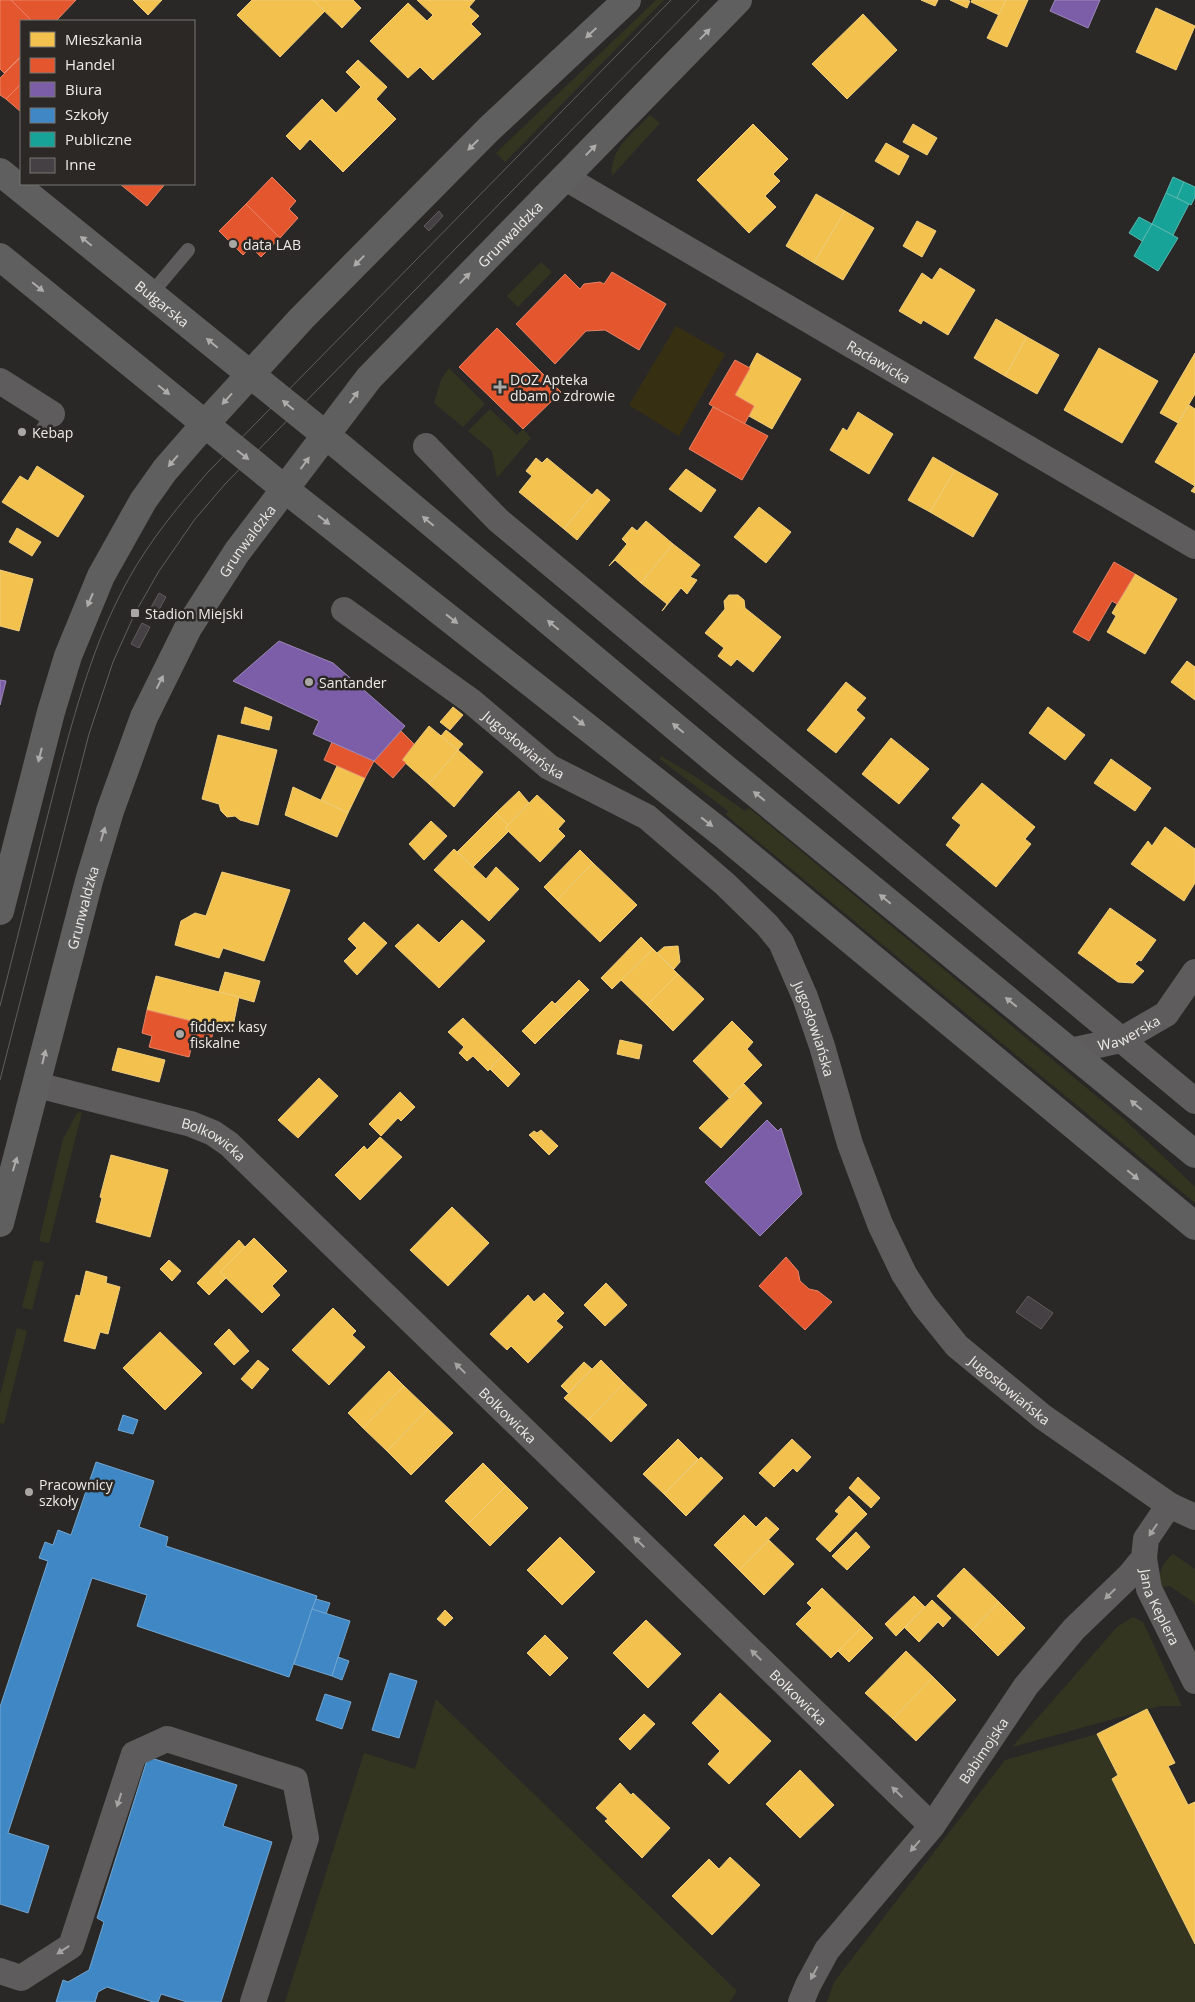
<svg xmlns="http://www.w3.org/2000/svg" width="1195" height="2002" font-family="'Open Sans',sans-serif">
<rect width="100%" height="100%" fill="#2a2826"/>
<g fill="#333520">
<path d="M656,0H664L505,162L496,153Z"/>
<path d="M650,115L660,123L612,176C609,149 634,132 650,115Z"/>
<path d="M541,262L552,272L518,307L507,296Z"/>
<path d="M449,368L485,404L463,427L434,403L441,380Z"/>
<path d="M490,409L517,435L523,429L531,438L497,478L492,451L468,431Z"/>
<path d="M661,756L696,777L745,811L749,808L1124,1119L1195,1187V1203L726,815L728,811L660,759Z"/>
<path d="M82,1112L49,1243L39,1241L63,1139L77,1113Z"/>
<path d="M34,1260L44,1262L32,1310L22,1307Z"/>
<path d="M17,1328L27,1331L4,1424L0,1423V1395Z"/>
<path d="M1173,1554L1195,1569V1606L1193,1602L1170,1586L1159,1588C1159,1573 1161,1564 1173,1554Z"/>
<path d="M1133,1617L1143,1622L1182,1706H1160L1012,1747L1117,1627Z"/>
<path d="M436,1699L737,1991L730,2002H285L364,1753L415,1769Z"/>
<path d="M1097,1734L1118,1775L1112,1779L1195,1944V2002H827L834,1982L1005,1760Z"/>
</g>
<path fill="#362f12" d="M676,326L725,354L679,436L629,405Z"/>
<g fill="#f2c14e" stroke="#f0ce7c">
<path d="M133,0H162L148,15Z"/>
<path d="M252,0H313L325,11L280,57L237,15Z"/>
<path d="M313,0H353L361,8L342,28Z"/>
<path d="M417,0H475L469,7L479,16L471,24L481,34L433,80L420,67L408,78L370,41L408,3L427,21L433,15Z"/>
<path d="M921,0H938L935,6Z"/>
<path d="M950,0H966L970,1L967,8Z"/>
<path d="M972,0H1006L999,15L971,2Z"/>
<path d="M1006,0H1028L1007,47L987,38Z"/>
<path d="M1156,8L1195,26L1176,70L1136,52Z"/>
<path d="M863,14L897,50L847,99L812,64Z"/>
<path d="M358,60L387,87L376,99L396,119L343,172L310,139L300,150L286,136L322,99L336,113L361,87L346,72Z"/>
<path d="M753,124L788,159L773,174L780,181L765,196L776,207L749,233L697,180Z"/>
<path d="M913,124L937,138L927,155L903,142Z"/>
<path d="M886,143L909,156L899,175L875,161Z"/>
<path d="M816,194L845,211L814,263L786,246Z"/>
<path d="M845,211L874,228L843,280L814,263Z"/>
<path d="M917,221L936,231L922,257L903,246Z"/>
<path d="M940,268L975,290L948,335L923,320L921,324L899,311L922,273L932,280Z"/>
<path d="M996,319L1027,337L1005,376L974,358Z"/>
<path d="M1027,337L1059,355L1037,394L1005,376Z"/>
<path d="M1099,348L1158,381L1122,443L1064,410Z"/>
<path d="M757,353L801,379L772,429L749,416L754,406L735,395Z"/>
<path d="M1195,353V394L1178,423L1160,413Z"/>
<path d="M1189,405L1195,409V493L1191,491L1195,486L1155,462Z"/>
<path d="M858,412L893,434L869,474L830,450L843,428L847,431Z"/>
<path d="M933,457L955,470L930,512L908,500Z"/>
<path d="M536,458L542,463L547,458L592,495L564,529L519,492L532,476L526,471Z"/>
<path d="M37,466L84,496L58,537L2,502L20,476L28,481Z"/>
<path d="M686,469L716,490L701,512L669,489Z"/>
<path d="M955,470L998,494L973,537L930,512Z"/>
<path d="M597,489L610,500L577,540L564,529Z"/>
<path d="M759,507L791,532L766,563L734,537Z"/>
<path d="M646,521L673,544L641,583L615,560L609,566L627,544L622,539L632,527L637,531Z"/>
<path d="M17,528L41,542L32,556L9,542Z"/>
<path d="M673,544L700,565L690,577L697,580L687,594L681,588L662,611L667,604L641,583Z"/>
<path d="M0,570L33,579L19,631L0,626Z"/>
<path d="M1135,574L1177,599L1145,654L1107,632L1116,616L1112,613Z"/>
<path d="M729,595H738L744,600L745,608L781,637L753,672L737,659L731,666L718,656L724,648L705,633L725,609L724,601Z"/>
<path d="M1187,661L1195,667V700L1171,682Z"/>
<path d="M846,682L866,698L856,710L865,718L836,753L807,730Z"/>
<path d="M245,707L272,717L269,730L241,723Z"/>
<path d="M453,707L463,715L450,730L440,722Z"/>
<path d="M1048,707L1085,735L1065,760L1029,733Z"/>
<path d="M429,726L458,750L429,784L402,760Z"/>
<path d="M446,730L463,744L458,750L441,736Z"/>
<path d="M218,735L277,750L258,825L240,820L235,816L227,817L221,811L219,804L202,799Z"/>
<path d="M891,738L929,769L899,804L862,774Z"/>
<path d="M458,750L483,772L454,807L429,784Z"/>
<path d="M1111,759L1151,788L1135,811L1094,783Z"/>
<path d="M337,766L365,778L348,813L321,800Z"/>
<path d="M982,783L1035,827L1025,839L1031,844L996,887L946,845L961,825L952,818Z"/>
<path d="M293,787L348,813L337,837L285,815Z"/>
<path d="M519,791L529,803L508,825L496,813Z"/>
<path d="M537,795L565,821L558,829L565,836L540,862L505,828Z"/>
<path d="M496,813L508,825L505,828L509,831L473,867L457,852Z"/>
<path d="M431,821L447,836L424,860L409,844Z"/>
<path d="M1165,827L1195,849V883L1184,901L1131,864L1148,841L1152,846Z"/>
<path d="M454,849L486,879L496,867L519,889L489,921L434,870Z"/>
<path d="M580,850L593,863L557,900L544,887Z"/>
<path d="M593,863L637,905L600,942L557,900Z"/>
<path d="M222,872L290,890L264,961L223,948L219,958L175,945L181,921L195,913L206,916Z"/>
<path d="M1110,908L1156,940L1141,961L1139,960L1135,964L1144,971L1133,983L1118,982L1078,953Z"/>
<path d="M462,920L485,941L439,988L395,946L418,924L439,943Z"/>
<path d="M364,922L387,943L357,975L344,961L357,948L348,939Z"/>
<path d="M641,937L653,949L612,989L601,978Z"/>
<path d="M678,946L680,962L674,969L657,953L664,947Z"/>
<path d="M653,949L678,974L647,1005L621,980Z"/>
<path d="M225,972L260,981L254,1002L219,992Z"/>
<path d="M678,974L704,999L673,1031L647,1005Z"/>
<path d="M156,976L239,997L232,1031L147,1010Z"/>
<path d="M579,980L589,990L565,1014L555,1004Z"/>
<path d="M552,1001L565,1014L535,1044L522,1031Z"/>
<path d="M463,1018L502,1056L488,1071L473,1056L467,1061L459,1053L464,1047L448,1032Z"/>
<path d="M732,1021L753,1042L747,1049L762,1065L729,1098L693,1061Z"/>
<path d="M620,1040L642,1045L639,1059L617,1054Z"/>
<path d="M118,1048L165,1060L159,1082L112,1070Z"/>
<path d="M502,1056L520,1074L508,1087L490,1069Z"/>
<path d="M319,1078L338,1096L298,1138L278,1120Z"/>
<path d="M744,1084L762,1103L721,1148L699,1128Z"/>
<path d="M400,1092L415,1107L401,1121L398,1118L381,1136L369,1124Z"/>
<path d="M541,1130L558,1146L549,1155L529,1135L534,1131L537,1133Z"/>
<path d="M380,1137L402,1157L360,1200L335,1175L364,1146L367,1150Z"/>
<path d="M111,1155L168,1170L150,1237L96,1222L102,1198L100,1197Z"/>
<path d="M452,1207L489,1243L448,1286L410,1250Z"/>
<path d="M254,1238L287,1271L272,1286L280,1295L262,1313L220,1272Z"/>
<path d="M239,1240L245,1247L220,1272L226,1278L209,1295L197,1283Z"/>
<path d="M169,1260L181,1271L172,1281L160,1269Z"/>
<path d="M86,1271L107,1277L106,1283L120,1287L108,1334L100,1332L95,1349L64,1341L76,1295L80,1296Z"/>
<path d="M606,1283L627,1305L605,1326L584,1305Z"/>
<path d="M544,1293L564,1313L556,1321L563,1327L528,1363L511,1346L507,1350L490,1334L528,1295L534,1302Z"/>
<path d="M333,1308L356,1331L352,1335L365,1347L329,1385L292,1350Z"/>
<path d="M229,1329L249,1351L234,1365L214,1344Z"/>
<path d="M160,1332L202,1373L165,1410L123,1368Z"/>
<path d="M258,1360L269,1369L252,1389L241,1379Z"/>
<path d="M601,1360L624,1383L588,1420L564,1398Z"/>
<path d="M584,1362L592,1369L568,1393L561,1386Z"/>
<path d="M389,1371L404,1386L363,1428L348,1413Z"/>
<path d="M624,1383L647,1405L611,1442L588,1420Z"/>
<path d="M404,1386L428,1409L387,1451L363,1428Z"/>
<path d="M428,1409L453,1433L411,1475L387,1451Z"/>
<path d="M678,1439L698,1459L664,1494L643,1474Z"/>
<path d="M792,1439L811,1457L797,1472L793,1468L774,1487L759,1473Z"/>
<path d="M701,1457L723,1478L686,1516L664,1494Z"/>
<path d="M483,1463L506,1486L468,1524L445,1501Z"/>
<path d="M858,1477L880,1498L871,1508L849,1488Z"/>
<path d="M506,1486L528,1508L490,1546L468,1524Z"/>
<path d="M849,1496L867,1514L830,1552L816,1539L839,1514L835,1511Z"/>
<path d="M744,1515L756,1527L766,1517L779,1529L739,1570L714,1545Z"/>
<path d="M856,1532L870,1547L847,1570L832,1556Z"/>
<path d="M560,1537L595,1572L562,1605L527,1570Z"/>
<path d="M769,1540L794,1564L764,1595L739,1570Z"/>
<path d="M964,1568L999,1602L972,1630L937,1596Z"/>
<path d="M822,1588L862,1627L831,1658L796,1624L812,1608L807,1603Z"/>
<path d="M914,1596L925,1607L896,1636L885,1624Z"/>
<path d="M932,1600L951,1618L943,1627L938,1622L919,1642L905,1628Z"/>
<path d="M999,1602L1025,1628L998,1656L972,1630Z"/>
<path d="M445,1610L453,1618L445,1626L437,1619Z"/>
<path d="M646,1620L681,1654L648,1688L613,1653Z"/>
<path d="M862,1627L873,1638L849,1662L838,1651Z"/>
<path d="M545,1635L568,1658L550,1676L527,1653Z"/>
<path d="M906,1651L933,1677L893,1719L865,1693Z"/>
<path d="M933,1677L956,1700L916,1741L893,1719Z"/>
<path d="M720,1693L771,1741L729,1784L708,1764L720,1751L692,1723Z"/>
<path d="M1147,1709L1175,1763L1168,1766L1188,1805L1195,1802V1944L1112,1779L1118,1775L1097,1734Z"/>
<path d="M644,1714L655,1724L630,1750L619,1739Z"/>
<path d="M800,1770L834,1805L800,1838L766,1804Z"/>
<path d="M620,1783L631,1795L633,1793L670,1828L642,1858L605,1821L608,1819L596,1808Z"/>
<path d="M730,1857L760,1885L712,1935L672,1896L709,1859L719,1869Z"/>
</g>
<g fill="#e4572e" stroke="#e78366">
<path d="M0,0H11L32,21H21V56L4,73L0,69Z"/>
<path d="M11,0H76L56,21H32Z"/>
<path d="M21,57V84L6,99L0,95V78Z"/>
<path d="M21,84V112L6,99Z"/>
<path d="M272,177L296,201L289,209L298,218L280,238L246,204Z"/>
<path d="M120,184H165L147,206Z"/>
<path d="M246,204L280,238L261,257L251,247L243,255L219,231Z"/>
<path d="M612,272L666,304L639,350L605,330L586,331L555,364L516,324L565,274L580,289L584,284L600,282L604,284Z"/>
<path d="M497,328L561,392L523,429L459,367Z"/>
<path d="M735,360L750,368L735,395L754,406L744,425L709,404Z"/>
<path d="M713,407L768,436L742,480L689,449Z"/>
<path d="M1114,562L1135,574L1117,604L1112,601L1089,641L1073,632Z"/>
<path d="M401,731L414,744L402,760L406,763L393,778L374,761Z"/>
<path d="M332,742L374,761L365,778L324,760Z"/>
<path d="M147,1010L215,1027L208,1049L192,1045L189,1057L149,1047L152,1036L142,1033Z"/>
<path d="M786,1257L798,1271L800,1281L809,1289L818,1291L832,1302L805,1330L759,1286Z"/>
</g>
<g fill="#7b5ea7" stroke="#9d88ba">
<path d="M1055,0H1100L1088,28L1050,11Z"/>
<path d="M279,641L333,663L405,726L374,761L313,734L319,721L233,681Z"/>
<path d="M0,680L6,681L0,705Z"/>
<path d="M767,1120L778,1131L781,1128L802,1194L760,1236L705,1182Z"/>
</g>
<g fill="#3f88c5" stroke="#73a6d0">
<path d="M123,1415L138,1420L133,1434L118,1430Z"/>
<path d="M96,1462L154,1481L139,1527L168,1537L166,1546L317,1596L289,1677L137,1626L147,1595L92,1578L8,1833L49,1846L28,1913L0,1904V1707L48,1561L39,1558L45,1542L53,1545L58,1530L71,1535Z"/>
<path d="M316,1599L330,1603L326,1614L312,1609Z"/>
<path d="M312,1609L350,1621L332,1676L294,1664Z"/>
<path d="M338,1657L349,1661L342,1680L332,1676Z"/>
<path d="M390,1673L417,1681L399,1738L372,1730Z"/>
<path d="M325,1694L351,1702L342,1729L316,1720Z"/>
<path d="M148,1757L237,1785L223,1826L272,1842L221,2002H187L161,1994L158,2002H153L107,1987L98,1992L95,2002H56L63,1980L68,1982L89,1970L104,1922L97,1918Z"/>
</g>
<g fill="#17a398" stroke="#57b9b0">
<path d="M1173,177L1184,182L1177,198L1166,193Z"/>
<path d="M1184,182L1195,187V197L1191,205L1177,198Z"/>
<path d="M1166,193L1189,204L1173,235L1152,224Z"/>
<path d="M1139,217L1152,224L1142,241L1129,233Z"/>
<path d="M1152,224L1178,238L1158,271L1134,256Z"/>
</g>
<g fill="#444043" stroke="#5e5c5c">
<path d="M439,211L443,216L429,231L424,226Z"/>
<path d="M159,593L166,597L156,615L149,611Z"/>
<path d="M142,623L150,627L139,648L131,644Z"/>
<path d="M1028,1296L1053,1313L1041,1329L1016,1312Z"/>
</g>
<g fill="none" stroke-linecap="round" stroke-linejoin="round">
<g stroke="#5e5c5c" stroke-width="14">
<path d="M151,294L188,250"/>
<path d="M41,432L52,414"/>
</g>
<g stroke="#5e5c5c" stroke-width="26">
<path id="s1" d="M564,177L1195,546"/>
<path d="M0,381L52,414"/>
<path d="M426,446L498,520L1195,1101"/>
<path id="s2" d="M344,610L471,701L549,767L647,817L725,884L767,925L781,942L805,997L822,1046L850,1144L880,1224L904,1274L924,1305L957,1346L1043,1417L1169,1505L1195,1517"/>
<path id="s3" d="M1070,1051L1121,1040L1166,1014L1195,972"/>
<path id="s4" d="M37,1085L191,1124L213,1133L229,1144L932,1826"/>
<path id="s5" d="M1144,1558L1149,1589L1195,1681"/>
<path d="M0,1971L21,1978L71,1946L134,1754L167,1739L295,1780L306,1838L253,2002"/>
<path id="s6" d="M801,2002L808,1985L827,1950L932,1826L1026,1686L1074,1629L1130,1575L1144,1558L1146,1539L1169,1505"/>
</g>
<g stroke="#605f5f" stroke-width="28">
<path id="s7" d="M0,172L344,450L715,760L1195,1154"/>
<path d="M0,257L286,490L724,835L1195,1226"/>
<path d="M0,911L51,712L68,656L101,576L143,501L165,470L205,424L301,319L489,129L627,0"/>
<path id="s8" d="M0,1223L89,881L110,811L144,717L188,628L237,552L369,378L738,0"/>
</g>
<g stroke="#615f5e" stroke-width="1">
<path d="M0,1006C20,929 38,852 58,775C76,708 94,641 128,580C150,540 179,505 209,471L671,0"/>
<path d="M0,1080L89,734L113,662L135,613L159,571L195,519L226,483L699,0"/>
</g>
</g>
<defs><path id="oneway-solid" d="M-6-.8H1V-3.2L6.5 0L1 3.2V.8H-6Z" transform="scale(1.25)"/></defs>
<g fill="#aeacaa">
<use href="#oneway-solid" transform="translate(591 33) rotate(137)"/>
<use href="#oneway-solid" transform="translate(705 34) rotate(-46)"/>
<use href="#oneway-solid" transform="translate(473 145) rotate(135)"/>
<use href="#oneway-solid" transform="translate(591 150) rotate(-45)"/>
<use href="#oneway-solid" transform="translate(86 241) rotate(-141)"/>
<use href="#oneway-solid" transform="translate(359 261) rotate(134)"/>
<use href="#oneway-solid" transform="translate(465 278) rotate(-46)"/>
<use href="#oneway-solid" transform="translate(38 287) rotate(39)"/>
<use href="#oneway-solid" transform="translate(212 343) rotate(-140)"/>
<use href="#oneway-solid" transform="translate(164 390) rotate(39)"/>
<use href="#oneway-solid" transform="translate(354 397) rotate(-54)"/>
<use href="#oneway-solid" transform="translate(227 399) rotate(132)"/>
<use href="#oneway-solid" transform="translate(288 405) rotate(-140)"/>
<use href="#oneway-solid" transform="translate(243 455) rotate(38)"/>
<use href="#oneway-solid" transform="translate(173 461) rotate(131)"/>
<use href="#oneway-solid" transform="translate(305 463) rotate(-54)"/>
<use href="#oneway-solid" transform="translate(324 520) rotate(38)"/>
<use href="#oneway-solid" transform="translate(428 521) rotate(-140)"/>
<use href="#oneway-solid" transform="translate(90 600) rotate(113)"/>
<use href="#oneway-solid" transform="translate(452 619) rotate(38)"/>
<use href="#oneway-solid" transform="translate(553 625) rotate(-140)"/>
<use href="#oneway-solid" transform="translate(160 682) rotate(-63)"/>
<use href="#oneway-solid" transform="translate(579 721) rotate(39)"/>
<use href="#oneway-solid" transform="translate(678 728) rotate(-140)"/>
<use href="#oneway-solid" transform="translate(40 755) rotate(104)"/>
<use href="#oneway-solid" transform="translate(759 796) rotate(-141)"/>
<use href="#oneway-solid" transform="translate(707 822) rotate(38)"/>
<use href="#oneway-solid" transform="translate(103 834) rotate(-73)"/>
<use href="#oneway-solid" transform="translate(885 899) rotate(-141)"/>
<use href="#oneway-solid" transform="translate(1011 1002) rotate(-141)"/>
<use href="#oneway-solid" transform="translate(44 1057) rotate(-76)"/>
<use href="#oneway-solid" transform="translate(1136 1105) rotate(-140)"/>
<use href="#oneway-solid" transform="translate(15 1164) rotate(-73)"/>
<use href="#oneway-solid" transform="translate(1133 1175) rotate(40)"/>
</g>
<g fill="#a6a4a2">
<use href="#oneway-solid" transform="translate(460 1368) rotate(-136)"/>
<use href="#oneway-solid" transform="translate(1153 1530) rotate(124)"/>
<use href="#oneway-solid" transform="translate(639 1542) rotate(-136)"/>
<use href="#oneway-solid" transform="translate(1110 1594) rotate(136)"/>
<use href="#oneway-solid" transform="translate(756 1655) rotate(-136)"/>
<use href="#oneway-solid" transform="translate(897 1792) rotate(-136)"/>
<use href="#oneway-solid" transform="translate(119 1800) rotate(108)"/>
<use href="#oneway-solid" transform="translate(915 1846) rotate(131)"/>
<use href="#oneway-solid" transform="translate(63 1950) rotate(147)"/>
<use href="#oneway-solid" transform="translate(814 1973) rotate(118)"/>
</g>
<g fill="#a9a7a4" stroke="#2b2825" stroke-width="2">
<circle cx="233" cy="244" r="5"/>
<path d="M497.5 379.5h5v5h5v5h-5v5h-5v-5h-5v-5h5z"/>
<circle cx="22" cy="432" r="5"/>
<rect x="130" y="608" width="10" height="10" rx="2.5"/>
<circle cx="309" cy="682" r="5"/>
<circle cx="180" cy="1034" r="5"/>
<circle cx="29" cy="1492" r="5"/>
</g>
<g text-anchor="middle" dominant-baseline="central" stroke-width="5" stroke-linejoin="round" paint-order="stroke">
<g font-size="14" fill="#edebe8" stroke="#2b2825">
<text stroke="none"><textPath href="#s8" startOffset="1136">Grunwaldzka</textPath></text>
<text stroke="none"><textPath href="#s7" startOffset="209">Bułgarska</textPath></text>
<text stroke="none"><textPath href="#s1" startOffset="365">Racławicka</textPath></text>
<text stroke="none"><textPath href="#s8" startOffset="731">Grunwaldzka</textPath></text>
<text stroke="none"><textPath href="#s2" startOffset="225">Jugosłowiańska</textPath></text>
<text stroke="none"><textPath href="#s8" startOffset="326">Grunwaldzka</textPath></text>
<text stroke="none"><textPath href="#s2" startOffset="645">Jugosłowiańska</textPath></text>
<text stroke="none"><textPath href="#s3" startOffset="62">Wawerska</textPath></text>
<text stroke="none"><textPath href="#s4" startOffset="186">Bolkowicka</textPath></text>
<text stroke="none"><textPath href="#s2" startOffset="1065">Jugosłowiańska</textPath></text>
<text stroke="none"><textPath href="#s4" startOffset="591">Bolkowicka</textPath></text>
<text stroke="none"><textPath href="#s5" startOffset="52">Jana Keplera</textPath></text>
<text stroke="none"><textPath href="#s4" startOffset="996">Bolkowicka</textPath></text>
<text stroke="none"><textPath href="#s6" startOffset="312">Babimojska</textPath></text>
</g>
<g font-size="14" fill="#edebe8" stroke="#2b2825" text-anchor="start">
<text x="243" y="244">data LAB</text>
<text x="510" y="379">DOZ Apteka<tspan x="510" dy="16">dbam o zdrowie</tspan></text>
<text x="32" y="432">Kebap</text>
<text x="145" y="613">Stadion Miejski</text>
<text x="319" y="682">Santander</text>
<text x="190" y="1026">fiddex: kasy<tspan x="190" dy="16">fiskalne</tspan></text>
<text x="39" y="1484">Pracownicy<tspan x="39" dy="16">szkoły</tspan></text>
</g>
</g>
<rect x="20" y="20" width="175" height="165" fill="#2b2825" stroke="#797673"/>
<rect x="30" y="32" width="25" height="15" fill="#f2c14e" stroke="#797673"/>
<text x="65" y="45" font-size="15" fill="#edebe8">Mieszkania</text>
<rect x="30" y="58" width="25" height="15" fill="#e4572e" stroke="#797673"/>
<text x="65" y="70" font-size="15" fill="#edebe8">Handel</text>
<rect x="30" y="82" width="25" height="15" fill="#7b5ea7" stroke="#797673"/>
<text x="65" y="95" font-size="15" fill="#edebe8">Biura</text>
<rect x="30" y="108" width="25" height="15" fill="#3f88c5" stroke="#797673"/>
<text x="65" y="120" font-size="15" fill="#edebe8">Szkoły</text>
<rect x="30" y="132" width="25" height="15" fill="#17a398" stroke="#797673"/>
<text x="65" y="145" font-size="15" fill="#edebe8">Publiczne</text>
<rect x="30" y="158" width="25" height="15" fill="#444043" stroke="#797673"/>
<text x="65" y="170" font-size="15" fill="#edebe8">Inne</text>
</svg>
